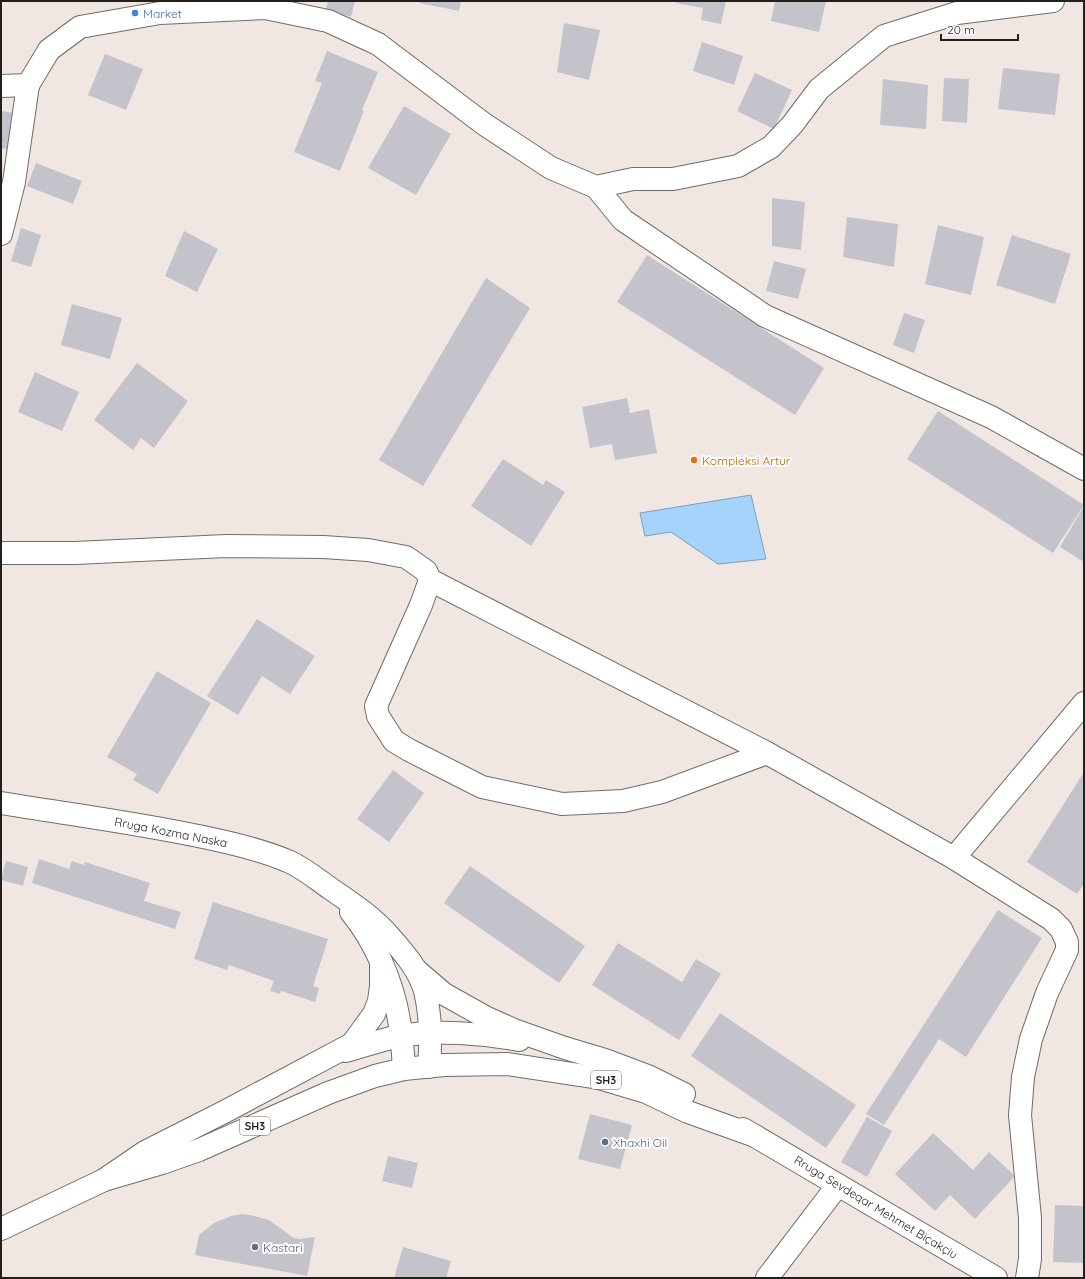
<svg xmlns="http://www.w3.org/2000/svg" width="1085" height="1279" font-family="Quicksand,sans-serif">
<rect width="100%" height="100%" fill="#f0e7e2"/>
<path fill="#a4d3fe" stroke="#7d9dba" d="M751,495L766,559L718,564L671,532L645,536L640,513Z"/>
<g fill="#c4c3cc">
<path d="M328,1H355L351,17L326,10Z"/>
<path d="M419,1H461L459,11L419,3Z"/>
<path d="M676,1H726L721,24L701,20L703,8L676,3Z"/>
<path d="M775,1H826L819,32L771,21Z"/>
<path d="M564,23L600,30L589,80L557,72Z"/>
<path d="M702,42L743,56L734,85L693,71Z"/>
<path d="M327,51L378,72L362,110L364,111L340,171L294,152L322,83L315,81Z"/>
<path d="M105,54L143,69L126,110L88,95Z"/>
<path d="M1003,68L1060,74L1055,115L998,109Z"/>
<path d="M755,73L792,90L774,129L737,111Z"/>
<path d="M944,78L969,79L967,123L942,121Z"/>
<path d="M883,79L928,85L926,129L880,125Z"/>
<path d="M404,106L451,134L416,195L368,168Z"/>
<path d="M1,111L13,113L7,149L1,148Z"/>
<path d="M36,163L82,181L73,204L27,186Z"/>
<path d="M772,198L805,202L801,250L772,246Z"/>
<path d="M847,217L898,224L894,267L843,257Z"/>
<path d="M938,225L984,237L971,295L925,284Z"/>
<path d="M21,228L41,235L31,267L11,261Z"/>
<path d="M184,231L218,249L197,292L165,276Z"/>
<path d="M1012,235L1071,254L1055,304L996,285Z"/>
<path d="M647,255L824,368L795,415L617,302Z"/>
<path d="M774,261L806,269L798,299L766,291Z"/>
<path d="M486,278L530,308L423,486L379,460Z"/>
<path d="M72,304L122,318L110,359L61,345Z"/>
<path d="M904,313L925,320L914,353L893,345Z"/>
<path d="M137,363L188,401L154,448L141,438L133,450L94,420Z"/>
<path d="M35,372L79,392L62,431L18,412Z"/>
<path d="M627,398L630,413L649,409L657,453L615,460L612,444L590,448L582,407Z"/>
<path d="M938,411L1084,505L1053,553L907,459Z"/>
<path d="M503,459L543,485L546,480L565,492L531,546L471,506Z"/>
<path d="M1084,506V562L1060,547Z"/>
<path d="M257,619L315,656L290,694L262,676L238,715L207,696Z"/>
<path d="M157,671L211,703L158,794L133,780L137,774L107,757Z"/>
<path d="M393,770L424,793L389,842L357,819Z"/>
<path d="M1084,772V884L1077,894L1027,862Z"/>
<path d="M39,859L69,869L72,861L84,865L85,862L150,883L144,901L181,912L175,929L32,883Z"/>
<path d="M6,861L28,867L23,886L1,880Z"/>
<path d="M470,866L585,946L559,983L444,903Z"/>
<path d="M213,902L328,939L313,986L319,988L315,1002L281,991L280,994L270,991L274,981L229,965L227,970L194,959Z"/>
<path d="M998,910L1042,938L966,1057L939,1039L884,1125L866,1114Z"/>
<path d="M618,943L682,982L696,959L721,974L679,1040L592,985Z"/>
<path d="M720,1013L856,1105L826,1148L691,1056Z"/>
<path d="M590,1114L632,1125L620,1169L578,1159Z"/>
<path d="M867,1117L892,1131L867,1177L841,1162Z"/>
<path d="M933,1133L973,1170L989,1152L1015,1176L975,1219L950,1195L935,1211L895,1174Z"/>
<path d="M388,1156L418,1163L412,1188L382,1181Z"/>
<path d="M1055,1205L1084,1206V1263L1053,1262Z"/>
<path d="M241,1214L250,1215L269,1220L294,1238L299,1239L315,1237L307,1276L195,1255L199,1235L214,1223L231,1216Z"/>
<path d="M403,1247L451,1261L446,1278H394Z"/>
</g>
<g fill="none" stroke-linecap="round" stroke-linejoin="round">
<defs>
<g id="minor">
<path d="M1,86L28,85L49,50L80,27L160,13L265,8L328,21L378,44L484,124L551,168L596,187L633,179H673L738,166L771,147L792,125L819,89L884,36L957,13L1053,1"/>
<path d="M596,187L623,220L765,316L991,417L1084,469"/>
<path d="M1,234L14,182L28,85"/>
<path d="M1,553H75L226,546L323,547L368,550L406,557L426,571L430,580L421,605L376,706L378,716L394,741L409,750L482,787L562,804L623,801L662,792L767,753"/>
<path d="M430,580L767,753L954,858L1051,919L1061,929L1067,942V950L1047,993L1031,1039L1023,1077L1020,1115L1030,1218V1259L1027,1278"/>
<path d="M954,858L1084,703"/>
<path d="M767,1278L838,1185"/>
</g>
<g id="major">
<path d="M1,803C62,813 123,821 183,833C219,840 257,848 290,862C305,869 318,880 331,889C353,904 374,918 391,938C405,954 419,970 425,991C431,1015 431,1042 429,1067"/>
<path d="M351,912C375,941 393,983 399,1020C402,1036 403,1053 404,1069"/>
<path d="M417,971L444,994L487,1018L514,1030L565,1048L605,1060L650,1077L684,1094"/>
<path d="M346,1051C364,1046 381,1040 399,1036C437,1030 482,1033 519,1040"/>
<path d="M743,1129L996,1278"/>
<path d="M104,1180L162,1163L199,1150L328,1093L375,1076L404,1069L444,1065L508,1064L599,1078L646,1092L688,1112L755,1136"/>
<path d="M1,1229L104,1180L145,1152L226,1111L352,1044L374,1014L379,1001L381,986V962"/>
</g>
</defs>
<use href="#minor" stroke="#736b66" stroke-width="24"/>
<use href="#major" stroke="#736b66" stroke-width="24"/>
<use href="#minor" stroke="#fff" stroke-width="22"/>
<use href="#major" stroke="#fff" stroke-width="22"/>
</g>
<circle fill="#3f7fe0" stroke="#fff" stroke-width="1.5" cx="135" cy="13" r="4"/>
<circle fill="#e8710a" stroke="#fff" stroke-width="1.5" cx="694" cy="460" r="4"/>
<g fill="#5c6f8a" stroke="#fff" stroke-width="1.5">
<circle cx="605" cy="1142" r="4"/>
<circle cx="255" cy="1247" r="4"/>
</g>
<g text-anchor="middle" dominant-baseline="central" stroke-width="4" stroke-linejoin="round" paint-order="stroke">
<g fill="#fff" stroke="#656261" stroke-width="1">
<rect x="591" y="1071" width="30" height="18" rx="3"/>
<rect x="240" y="1117" width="30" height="18" rx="3"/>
</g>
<g font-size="11" font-weight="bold" fill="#231f1d">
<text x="606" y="1080">SH3</text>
<text x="255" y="1126">SH3</text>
</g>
<g font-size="12" fill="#366cbe" stroke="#fff" text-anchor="start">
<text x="143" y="13">Market</text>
</g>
<g font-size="12" fill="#c56008" stroke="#fff" text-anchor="start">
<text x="702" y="460">Kompleksi Artur</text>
</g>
<g font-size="12" fill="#231f1d" stroke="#fff">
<text transform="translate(171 832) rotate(11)">Rruga Kozma Naska</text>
<text transform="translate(876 1207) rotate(31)">Rruga Sevdeqar Mehmet Biçakçiu</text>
</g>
<g font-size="12" fill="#4e5e75" stroke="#fff" text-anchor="start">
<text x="613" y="1142">Xhaxhi Oil</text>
<text x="263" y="1247">Kastari</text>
</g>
</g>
<rect width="1085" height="1279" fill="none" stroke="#231f1d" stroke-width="4"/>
<path d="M941 34v6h77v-6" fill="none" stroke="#231f1d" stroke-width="2"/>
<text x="947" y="34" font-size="12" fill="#231f1d" stroke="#ffffff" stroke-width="3" paint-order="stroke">20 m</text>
</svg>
